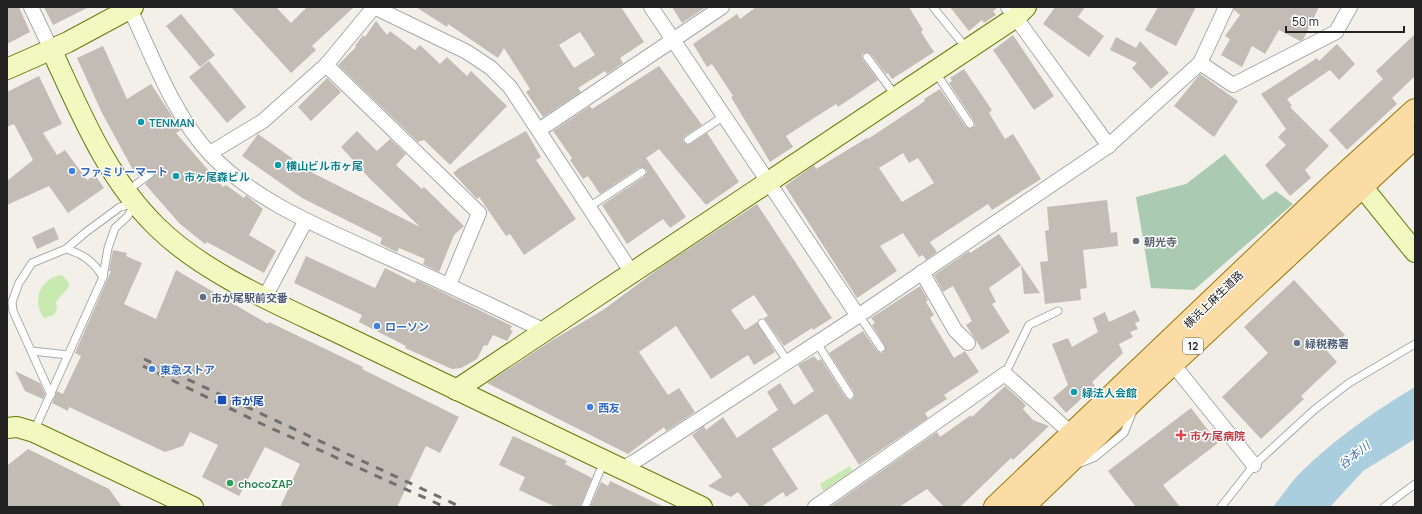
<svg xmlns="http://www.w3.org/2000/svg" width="1422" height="514" font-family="Manrope,'Noto Sans JP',sans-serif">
<rect width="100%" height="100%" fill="#f2f0e9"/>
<g fill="#c8eab1">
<path d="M62,275L69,283L68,288L56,302L57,309L54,315L44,318C31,301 41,277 62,275Z"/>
<path d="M850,466L853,472L823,491L820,484Z"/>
</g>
<path fill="#aacab2" d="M1225,154L1263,200L1276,191L1293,204L1194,290L1151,288L1136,197L1186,184Z"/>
<path fill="#abcede" d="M1415,387V439L1363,471L1330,507H1273C1281,497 1289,485 1298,475C1332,441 1373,412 1415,387Z"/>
<g fill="#c3bcb5" fill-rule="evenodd">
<path d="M7,7H19L30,32L7,44Z"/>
<path d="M44,7H89L53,25Z"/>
<path d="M231,7H276L291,23L307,7H354L312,46L316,50L291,73Z"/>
<path d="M416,7H621L644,42L620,58L623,63L607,74L605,71L578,88L581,92L543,117L526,92L530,89L504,48L498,58L448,24L447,27ZM580,32L595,55L574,68L559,45Z"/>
<path d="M672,7H706L682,23Z"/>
<path d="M756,7H909L923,30L921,32L934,52L892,79L888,73L886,74L871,54L864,53L862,55L863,60L878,80L838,107L836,104L786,136L793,147L770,162L731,97L733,96L712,64L707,67L693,44L737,14L740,19Z"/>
<path d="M950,7H998L993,11L996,15L984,23L982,20L969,31Z"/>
<path d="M1055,7H1085L1078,17L1104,36L1089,57L1043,24Z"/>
<path d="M1158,7H1196L1176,46L1145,30Z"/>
<path d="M1234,7H1319L1303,40L1300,41L1279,30L1265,54L1252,46L1242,67L1221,55L1230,39L1225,36L1240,15L1234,10Z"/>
<path d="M181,14L215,55L200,67L166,26Z"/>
<path d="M376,21L387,35L390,31L415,50L420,45L440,64L447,57L467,76L471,71L507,106L450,165L424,140L418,142L338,65L356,47L355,46L363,35L365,37Z"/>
<path d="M1415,34V76L1392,98L1397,104L1347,150L1329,130L1383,79L1376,71Z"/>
<path d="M1013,35L1054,96L1034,110L993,50Z"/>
<path d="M1116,37L1136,48L1140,41L1169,73L1151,89L1132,68L1137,63L1110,50Z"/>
<path d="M1337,44L1355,64L1339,80L1330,70L1287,99L1292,106L1290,107L1329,146L1305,170L1311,178L1290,196L1265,165L1286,145L1278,137L1286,129L1261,94L1317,58L1319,61Z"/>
<path d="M103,46L127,99L151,84L181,130L176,133L223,187L226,185L244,198L246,195L263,209L249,235L276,251L264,273L207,242L205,244L180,224L145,184L154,176V171L149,169L139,176L133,170L102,113L77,58Z"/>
<path d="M209,61L246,107L227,123L189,77Z"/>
<path d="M659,66L702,125L685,136L683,140L684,143L690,144L707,133L739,182L706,205L659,149L646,158L686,217L670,228L663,219L627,244L602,205L645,176L647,172L646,169L639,168L600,194L588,176L583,179L570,160L572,158L553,131L590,106L592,109Z"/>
<path d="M964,69L992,110L989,113L1005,139L1013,134L1041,179L992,210L988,204L930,242L937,252L926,260L923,255L919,257L903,233L880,246L897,271L857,298L785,186L814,165L816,169L867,138L868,139L925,101L924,99L940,89L966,127L972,128L975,126L974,121L949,83L952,81L950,78ZM903,153L909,163L918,158L934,183L902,202L879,168Z"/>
<path d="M1200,74L1238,101L1214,137L1174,106Z"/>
<path d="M39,76L62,124L43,133L57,155L65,150L87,180L95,175L104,188L68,213L49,186L7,205V181L33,160L14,124L7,127V92Z"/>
<path d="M327,78L341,92L311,121L298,107Z"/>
<path d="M357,131L377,151L390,139L406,154L396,165L422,189L424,187L464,226L454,235L439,272L423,264L425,259L399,248L397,252L380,244L382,238L302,198L242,156L258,134L313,173L420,227L369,178L341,147Z"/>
<path d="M526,131L541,157L536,160L576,219L524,255L510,234L506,236L479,197L477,199L453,173L459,168Z"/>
<path d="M1107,200L1111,233L1117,232L1118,246L1083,250L1087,288L1080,289L1081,300L1045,304L1040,262L1048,261L1045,231L1049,230L1047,207Z"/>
<path d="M757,204L832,318L813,330L812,328L784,346L764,318L768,316L754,295L731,310L745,330L757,322L775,352L754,365L748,355L711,379L676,326L639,352L668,395L679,388L695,412L666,431L664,427L628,454L487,383L551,341L603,310L661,267Z"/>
<path d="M54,227L59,239L37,249L32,237Z"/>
<path d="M999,234L1021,265L989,288L996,302L992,304L1010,332L982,350L966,325L972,321L953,286L943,292L934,275L969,251L970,253Z"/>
<path d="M113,250L127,253L126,256L142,263L124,304L156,319L176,270L268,324L269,322L363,367L362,369L459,417L440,453L426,446L397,507H280L300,464L265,447L239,496L202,477L218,445L190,432L183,446L165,452L69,407L68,411L52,403L57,391L63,394L81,356L75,353L111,271H109Z"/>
<path d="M306,256L375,288L385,268L415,283L416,280L421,282L512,326L510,330L513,331L507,341L493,335L487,346L484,345L477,359L461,368L452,369L405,348L406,346L359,322L362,315L294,283Z"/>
<path d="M1021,265L1040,293L1024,294Z"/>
<path d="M1294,280L1345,335L1327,351L1337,362L1301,396L1304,399L1261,439L1222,397L1268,353L1244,327Z"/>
<path d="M920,286L928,300L926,302L934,315L930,318L954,358L965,351L979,372L944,395L947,399L925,413L928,418L859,465L827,414L824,415L772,449L798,489L786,497L783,492L761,507H750L738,492L731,497L708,486L722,477L692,435L704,426L706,430L723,417L737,438L778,410L767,392L780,383L794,405L814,391L798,365L814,356L818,361L821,359L846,398L850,400L853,399L854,392L829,353L863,331L877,351L881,353L884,352L885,346L872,325L875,323L871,318Z"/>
<path d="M1135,310L1140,321L1135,323L1138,329L1130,332L1133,337L1119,344L1123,353L1092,382L1095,386L1066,413L1053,398L1068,385L1052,344L1068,338L1072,347L1098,332L1093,318L1105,312L1109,322Z"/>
<path d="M15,371L40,383L45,394L43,399L25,391Z"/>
<path d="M1005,386L1026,405L1023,409L1033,420L1049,426L1013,460L1011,458L960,507H944L927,489L899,507H830L937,432L940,437L971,415L972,417Z"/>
<path d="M1191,408L1218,443L1163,485L1180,507H1136L1108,471Z"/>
<path d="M513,436L567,461L565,464L592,478L580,507H556L519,490L525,477L499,465Z"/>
<path d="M28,449L109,489L122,507H7L8,465Z"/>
<path d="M610,481L664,507H590L601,482L608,486Z"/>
</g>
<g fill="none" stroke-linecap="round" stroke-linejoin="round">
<defs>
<g id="lane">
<path d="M933,7L967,49"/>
<path d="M867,57L895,95"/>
<path d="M936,73L970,124"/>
<path d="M688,140L724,116"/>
<path d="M127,191L150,174"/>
<path d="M589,207L642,172"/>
<path d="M66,249C83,254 93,261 103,277"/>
<path d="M859,315L881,348"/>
<path d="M762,323L788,362"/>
<path d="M817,343L850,395"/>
<path d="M32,351L68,355"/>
<path d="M1005,374L1029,325L1058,311"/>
<path d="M51,395L13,311L12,302L19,283L32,263L66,249L86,232L120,207L132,204"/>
<path d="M34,431L103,277L108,248L115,228L128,216L134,205"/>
<path d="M1078,464L1095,457L1124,433L1133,411"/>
<path d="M585,507L599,473L605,461"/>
<path d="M1221,507L1254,465L1314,410L1349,383L1415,344"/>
<path d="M1384,507L1415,484"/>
</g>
<g id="street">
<path d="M31,7L51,49"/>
<path d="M374,7L467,52L491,68L510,87L632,273"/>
<path d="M651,7L858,316"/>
<path d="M1008,7L1109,146"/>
<path d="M130,9C153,57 173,114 210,154C257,203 323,228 384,256C438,280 492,306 545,331"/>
<path d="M1200,63L1233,85L1336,32L1350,7"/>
<path d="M326,65L479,213L449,285"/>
<path d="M539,130L722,7"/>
<path d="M210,153L263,121L326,65L374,7"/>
<path d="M922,272L955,330L968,343"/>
<path d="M265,297L306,220"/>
<path d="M1168,358L1254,465"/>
<path d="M621,469L634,462L858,316L1107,147L1200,63L1226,7"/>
<path d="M815,507L1005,374L1071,433"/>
</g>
<g id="secondary">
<path d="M51,49C80,111 106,177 156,226C206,276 287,308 351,339C468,396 585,451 702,507"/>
<path d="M7,69L68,42L133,7"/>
<path d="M1352,174L1415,252"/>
<path d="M456,390L1016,17L1026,7"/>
<path d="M7,428L17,427L34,432L193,507"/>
</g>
<g id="primary">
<path d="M995,507L1327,190L1415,110"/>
<path d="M1023,507L1140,394L1415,137"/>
</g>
</defs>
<use href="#lane" stroke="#a9a9a9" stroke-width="9"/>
<use href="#street" stroke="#a9a9a9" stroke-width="16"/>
<use href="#secondary" stroke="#657b07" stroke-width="22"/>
<use href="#primary" stroke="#9d7603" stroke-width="24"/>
<use href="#lane" stroke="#fff" stroke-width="7"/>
<use href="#street" stroke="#fff" stroke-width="14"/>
<use href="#secondary" stroke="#f2f9c0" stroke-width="20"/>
<use href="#primary" stroke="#fbdca5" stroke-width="22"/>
<g stroke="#707070" stroke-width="3" stroke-dasharray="8 8" stroke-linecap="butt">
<path d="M144,359L461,507"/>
<path d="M143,366L262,424L445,507"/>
</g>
</g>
<g fill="#0f9aa8" stroke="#fff" stroke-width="1.5">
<circle cx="141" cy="122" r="4"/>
<circle cx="278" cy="165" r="4"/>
<circle cx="176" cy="176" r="4"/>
<circle cx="1074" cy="392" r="4"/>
</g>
<g fill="#3f7fe0" stroke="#fff" stroke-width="1.5">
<circle cx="72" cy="171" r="4"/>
<circle cx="377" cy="326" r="4"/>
<circle cx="152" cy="369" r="4"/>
<circle cx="590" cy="407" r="4"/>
</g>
<circle fill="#6b7280" stroke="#fff" stroke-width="1.5" cx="1136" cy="241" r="4"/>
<g fill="#5c6f8a" stroke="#fff" stroke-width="1.5">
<circle cx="203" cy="297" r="4"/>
<circle cx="1297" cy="343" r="4"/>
</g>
<rect fill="#1a4fb4" stroke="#fff" stroke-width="1.5" x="217" y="395" width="10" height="10" rx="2"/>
<path fill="#e0444e" stroke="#fff" stroke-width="1.5" d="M1179 429h4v4h4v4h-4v4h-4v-4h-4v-4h4z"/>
<circle fill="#2e9e5b" stroke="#fff" stroke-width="1.5" cx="230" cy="483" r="4"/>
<g text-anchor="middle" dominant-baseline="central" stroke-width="3" stroke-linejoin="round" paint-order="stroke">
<rect fill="#fff" stroke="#646464" stroke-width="1" x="1183" y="338" width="20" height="16" rx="3"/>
<g font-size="10" font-weight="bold" fill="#222">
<text x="1193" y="346">12</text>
</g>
<g font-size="11" font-weight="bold" fill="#0d838f" stroke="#fff" text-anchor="start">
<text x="149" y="122">TENMAN</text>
<text x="286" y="165">横山ビル市ヶ尾</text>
<text x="184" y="176">市ヶ尾森ビル</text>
<text x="1082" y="392">緑法人会館</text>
</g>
<g font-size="11" font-weight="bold" fill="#366cbe" stroke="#fff" text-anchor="start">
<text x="80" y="171">ファミリーマート</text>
<text x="385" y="326">ローソン</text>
<text x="160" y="369">東急ストア</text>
<text x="598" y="407">西友</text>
</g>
<g font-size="11" font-weight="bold" fill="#5b616d" stroke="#fff" text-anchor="start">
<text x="1144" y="241">朝光寺</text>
</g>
<g font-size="11" font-weight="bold" fill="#4e5e75" stroke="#fff" text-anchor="start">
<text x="211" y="297">市が尾駅前交番</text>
<text x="1305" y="343">緑税務署</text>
</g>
<g font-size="11" fill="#222" stroke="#fff">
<text transform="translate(1213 299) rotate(-44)">横浜上麻生道路</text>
</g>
<g font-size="11" font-weight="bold" fill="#164399" stroke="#fff" text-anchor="start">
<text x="231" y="400">市が尾</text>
</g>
<g font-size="11" font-weight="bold" fill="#be3a42" stroke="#fff" text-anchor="start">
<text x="1190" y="435">市ケ尾病院</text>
</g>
<g font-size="11" font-weight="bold" fill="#27864d" stroke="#fff" text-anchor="start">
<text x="238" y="483">chocoZAP</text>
</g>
<g font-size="12" font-style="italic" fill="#4f78b1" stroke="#fff">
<text transform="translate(1354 455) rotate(-38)">谷本川</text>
</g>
</g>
<rect width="1422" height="514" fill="none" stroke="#222222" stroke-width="16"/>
<path d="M1286 26v6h118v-6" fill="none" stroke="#222222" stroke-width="2"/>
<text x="1292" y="26" font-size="12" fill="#222222" stroke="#ffffff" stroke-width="3" paint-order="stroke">50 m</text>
</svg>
